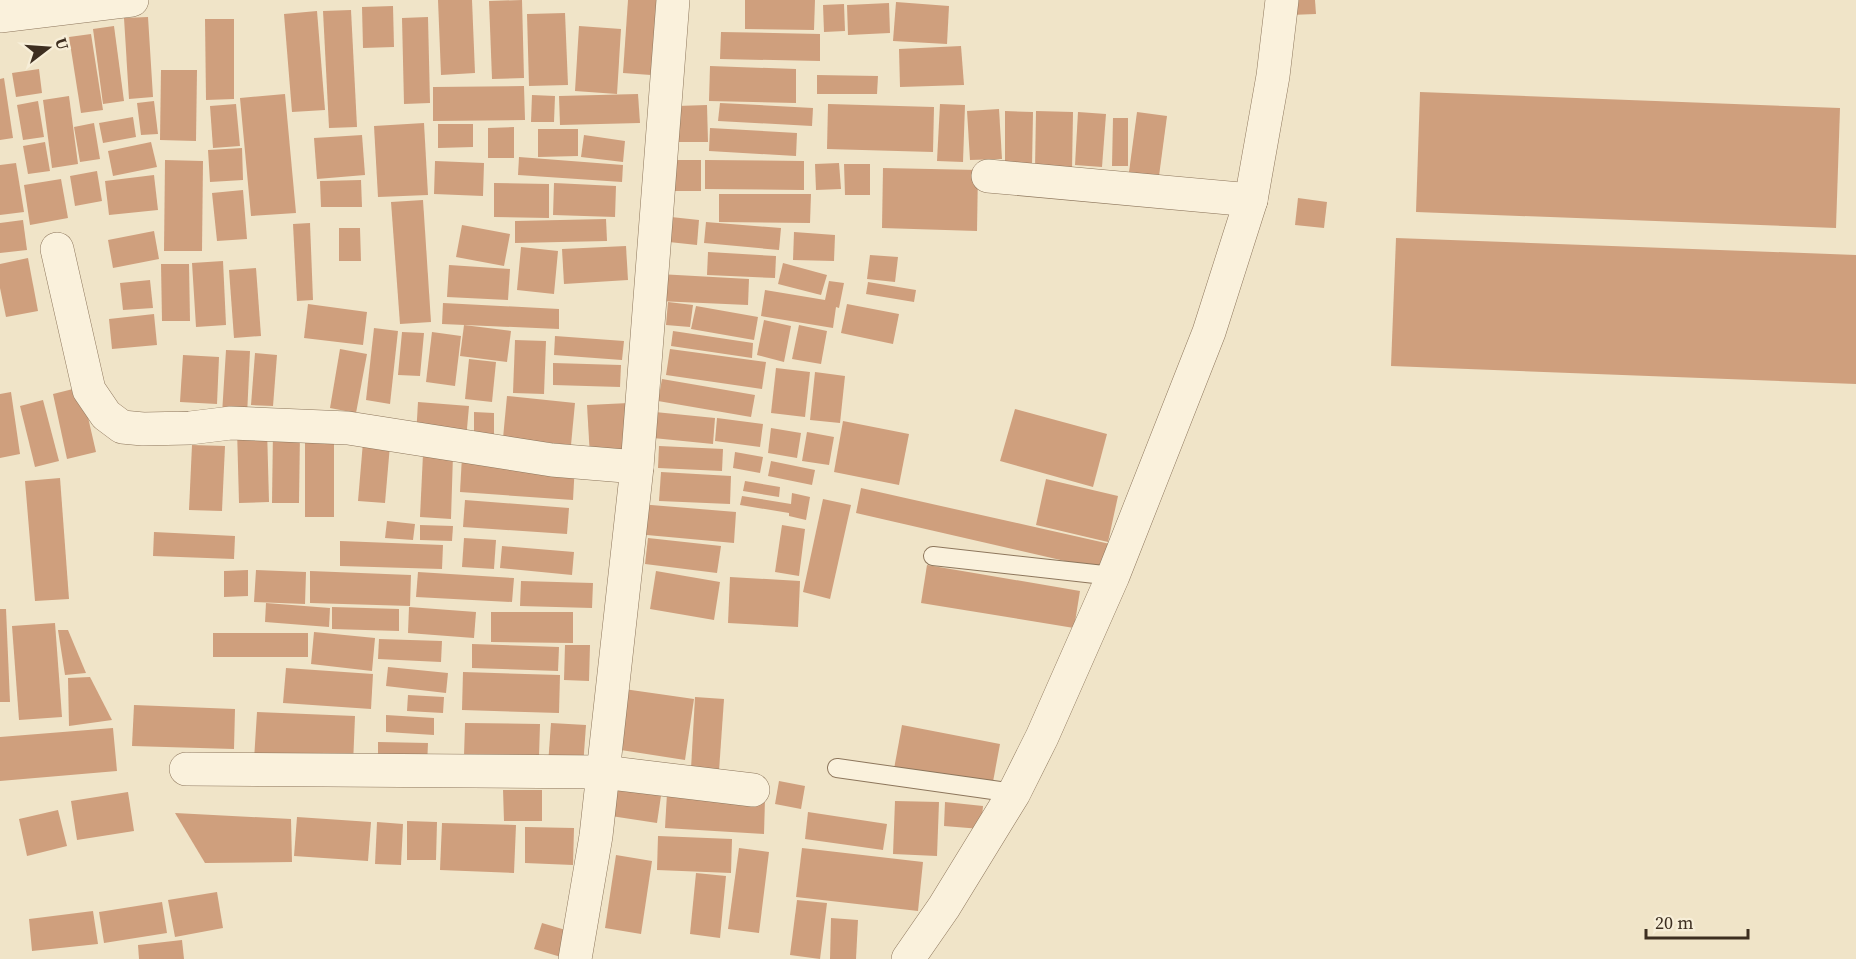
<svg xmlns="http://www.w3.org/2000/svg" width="1856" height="959" font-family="'Source Serif 4',serif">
<rect width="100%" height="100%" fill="#f0e4c8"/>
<g fill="#cf9f7d">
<path d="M438,0H472L475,73L441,75Z"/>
<path d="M522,0L524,78L492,79L489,1Z"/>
<path d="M628,0H657L651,75L623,73Z"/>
<path d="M745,0H815L814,30L745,29Z"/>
<path d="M1289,0H1315L1316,14L1290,15Z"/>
<path d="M896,2L949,6L947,44L893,41Z"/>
<path d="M889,3L890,33L848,35L847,5Z"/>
<path d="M844,4L845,31L824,32L823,5Z"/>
<path d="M393,6L394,47L363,48L362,7Z"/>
<path d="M351,10L357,127L329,128L323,11Z"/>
<path d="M317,11L325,110L292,112L284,14Z"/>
<path d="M565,13L568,85L529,86L527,14Z"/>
<path d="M148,17L153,97L129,99L124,18Z"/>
<path d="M428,17L430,103L404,104L402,18Z"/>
<path d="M205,19H234V99L206,100Z"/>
<path d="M114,26L124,101L103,104L93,29Z"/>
<path d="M579,26L621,29L617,94L575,91Z"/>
<path d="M721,32L820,34V61L720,59Z"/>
<path d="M91,34L103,110L81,113L69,37Z"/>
<path d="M961,46L964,85L900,87L899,49Z"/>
<path d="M710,66L796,69V103L709,101Z"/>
<path d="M39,69L42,93L16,97L12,73Z"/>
<path d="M161,70H197L196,141L160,140Z"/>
<path d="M817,75L878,76L877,94H817Z"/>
<path d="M4,78L13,138L0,140V79Z"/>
<path d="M524,86L525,120L433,121V87Z"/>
<path d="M1420,92L1840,108L1836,228L1416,212Z"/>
<path d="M285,94L296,213L251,216L240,98Z"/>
<path d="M638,94L640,123L560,125L559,96Z"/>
<path d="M532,95L555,96L554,122H531Z"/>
<path d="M69,96L78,164L52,168L43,100Z"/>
<path d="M38,101L44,137L23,140L17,105Z"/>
<path d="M154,101L158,134L141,135L137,103Z"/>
<path d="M720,103L813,108L812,126L718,121Z"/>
<path d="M236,104L240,146L213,148L210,106Z"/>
<path d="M828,104L934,107L933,152L827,149Z"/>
<path d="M940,104L965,105L963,162L937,161Z"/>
<path d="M707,105L708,142H678L677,106Z"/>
<path d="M999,109L1002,159L970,160L967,111Z"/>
<path d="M1005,111L1033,112L1032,167H1005Z"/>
<path d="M1036,111L1073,112L1072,170L1035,169Z"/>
<path d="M1078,112L1106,114L1102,167L1075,165Z"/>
<path d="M1137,112L1167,116L1159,176L1129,172Z"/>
<path d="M133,117L136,137L103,143L99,123Z"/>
<path d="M1113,118H1128V166H1112Z"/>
<path d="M94,123L100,159L80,162L74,127Z"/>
<path d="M424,123L428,195L378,197L374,126Z"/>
<path d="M438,124H473V147L438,148Z"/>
<path d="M514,127V158H488V128Z"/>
<path d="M710,128L797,133L796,156L709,151Z"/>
<path d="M538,129H578V156L538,157Z"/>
<path d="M362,135L365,175L317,179L314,138Z"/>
<path d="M584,135L625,141L623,162L581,157Z"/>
<path d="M45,142L50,171L28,174L23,146Z"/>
<path d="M151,142L157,167L113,176L108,151Z"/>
<path d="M242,148L243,180L210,182L208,150Z"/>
<path d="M519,157L623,165L622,182L518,175Z"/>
<path d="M165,160L203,161L202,251H164Z"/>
<rect x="670" y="160" width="31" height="31"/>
<path d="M705,160L804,161V190L705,189Z"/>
<path d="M435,161L484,163L483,196L434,194Z"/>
<path d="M16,163L24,212L0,215V165Z"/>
<path d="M839,163L841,189L816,190L815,164Z"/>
<path d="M844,164H870V195H845Z"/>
<path d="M883,168L978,170L977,231L882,228Z"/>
<path d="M97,171L102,201L75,206L70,176Z"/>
<path d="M154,175L158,210L109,215L105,181Z"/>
<path d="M61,179L68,218L30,225L24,185Z"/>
<path d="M361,180L362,207H321L320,181Z"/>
<path d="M494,183L549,184V218L494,217Z"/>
<path d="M554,183L616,186L615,217L553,215Z"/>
<path d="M243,190L247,239L217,241L212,193Z"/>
<path d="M719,194H811L810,223L719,222Z"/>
<path d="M1298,198L1327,202L1324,228L1295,225Z"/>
<path d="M423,200L431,322L400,324L391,202Z"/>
<path d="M671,217L699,220L697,245L669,242Z"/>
<path d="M606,219L607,241L515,243V221Z"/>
<path d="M23,220L27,250L0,253V223Z"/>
<path d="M706,222L781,228L779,250L704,243Z"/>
<path d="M310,223L313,300L297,301L293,224Z"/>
<path d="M462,225L510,234L504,266L456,257Z"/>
<path d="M339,228H360L361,261H339Z"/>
<path d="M154,231L159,259L113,268L108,240Z"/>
<path d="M794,232L835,235L834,261L793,260Z"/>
<path d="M1396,238L1856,255V384L1391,366Z"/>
<path d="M626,246L628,280L564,284L562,249Z"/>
<path d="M521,247L558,251L554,294L517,290Z"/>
<path d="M708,252L776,256L775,278L707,275Z"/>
<path d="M870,255L898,257L895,282L867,279Z"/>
<path d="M28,258L38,311L6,317L0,288V264Z"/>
<path d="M223,261L226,325L196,327L192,263Z"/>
<path d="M783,263L827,275L821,295L778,284Z"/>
<path d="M161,264H189L190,321H162Z"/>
<path d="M449,265L510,269L508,300L447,297Z"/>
<path d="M256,268L261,336L234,338L229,270Z"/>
<path d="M659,274L749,279L748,305L658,301Z"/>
<path d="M150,280L153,308L123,310L120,283Z"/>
<path d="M829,281L844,283L839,308L836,307L833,328L761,316L765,290L825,300Z"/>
<path d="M868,282L916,290L914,302L866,294Z"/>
<path d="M668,302L693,305L690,327L666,325Z"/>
<path d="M443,303L559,309V329L442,324Z"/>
<path d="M308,304L367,312L363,345L304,338Z"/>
<path d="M847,304L899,314L893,344L841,333Z"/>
<path d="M696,306L758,317L754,340L691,329Z"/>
<path d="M154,314L157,345L112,349L109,319Z"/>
<path d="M764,320L791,326L784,362L757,355Z"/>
<path d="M464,325L511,331L507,362L460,356Z"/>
<path d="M799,325L827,331L821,364L792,359Z"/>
<path d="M374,328L398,331L390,404L366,400Z"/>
<path d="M673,331L753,343L752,358L671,346Z"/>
<path d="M402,332L424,333L420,376L398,375Z"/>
<path d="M432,332L461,336L455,386L426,382Z"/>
<path d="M555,336L624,341L622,360L554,355Z"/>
<path d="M515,340L546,341L544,394L513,393Z"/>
<path d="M340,349L367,354L356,413L330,408Z"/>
<path d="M670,349L766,362L762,389L666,375Z"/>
<path d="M226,350L250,351L247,416L222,414Z"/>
<path d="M255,353L277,355L273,406L251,405Z"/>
<path d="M183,355L219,357L217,404L180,402Z"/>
<path d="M469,359L496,362L492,402L465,399Z"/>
<path d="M553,363L621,365L620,387L553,385Z"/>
<path d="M776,368L810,372L805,417L771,413Z"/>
<path d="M815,372L845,376L840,423L810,420Z"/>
<path d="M662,379L755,395L751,417L658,401Z"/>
<path d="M81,387L96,452L67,459L53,394Z"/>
<path d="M11,392L20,454L0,458V394Z"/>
<path d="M507,396L575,403L571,445L503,438Z"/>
<path d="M43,400L59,461L35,467L20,406Z"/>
<path d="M418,402L469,406L466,440L416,436Z"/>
<path d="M629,403L633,455L590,457L587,405Z"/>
<path d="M1015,409L1107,434L1093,487L1000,461Z"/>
<path d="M474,412L494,413V444H474Z"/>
<path d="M655,412L715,418L713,444L653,438Z"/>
<path d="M717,418L763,424L760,447L715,441Z"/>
<path d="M843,421L909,434L899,485L834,472Z"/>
<path d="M267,428L269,502L239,503L237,429Z"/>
<path d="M771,428L801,433L797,458L768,453Z"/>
<path d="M273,430L300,431L299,503H272Z"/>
<rect x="305" y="430" width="29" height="87"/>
<path d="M807,432L834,437L829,465L802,461Z"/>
<path d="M363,442L390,445L385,503L358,501Z"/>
<path d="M192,445L225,446L222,511L189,510Z"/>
<path d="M659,446L723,449L722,471L658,468Z"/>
<path d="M735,452L763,457L760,473L733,468Z"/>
<path d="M423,454H453L451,519L420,517Z"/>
<path d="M462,456L575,464L573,500L460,492Z"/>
<path d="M771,461L815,470L812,485L768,476Z"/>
<path d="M661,472L731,476L730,504L659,501Z"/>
<path d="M60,478L69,599L35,601L25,481Z"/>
<path d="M1046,479L1118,496L1108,542L1036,525Z"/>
<path d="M745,481L780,487L779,497L743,491Z"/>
<path d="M861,488L1110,544L1104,570L856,513Z"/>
<path d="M792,493L810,497L806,520L789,516V513L740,505L742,496L791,504Z"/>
<path d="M823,499L851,505L830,599L803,592Z"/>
<path d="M465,500L569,508L567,534L463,527Z"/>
<path d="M639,504L736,512L734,543L636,534Z"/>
<path d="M387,521L415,524L413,540L385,538Z"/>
<path d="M420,525L453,526L452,541L420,540Z"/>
<path d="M782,525L805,529L799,576L775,572Z"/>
<path d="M154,532L235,536L234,559L153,556Z"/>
<path d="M464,538L496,540L494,569L462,567Z"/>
<path d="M648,538L721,546L717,573L645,564Z"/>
<path d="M340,541L443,545L442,569L340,566Z"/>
<path d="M502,546L574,552L572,575L500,568Z"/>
<path d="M927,565L1080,591L1074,628L921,603Z"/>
<path d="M248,570V596L224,597V571Z"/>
<path d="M256,570L306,572L305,604L254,602Z"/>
<path d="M310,571L411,575L410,606L310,603Z"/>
<path d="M656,571L720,582L714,620L650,609Z"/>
<path d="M418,572L514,578L512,602L416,597Z"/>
<path d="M730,577L800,581L798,627L728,623Z"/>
<path d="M521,581L593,583L592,608L520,606Z"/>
<path d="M266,603L330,608L329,627L265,622Z"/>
<path d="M332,607L399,609V631L332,629Z"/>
<path d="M409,607L476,612L474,638L408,633Z"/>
<path d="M0,609H6L10,702H0Z"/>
<path d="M491,612H573V643L491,642Z"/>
<path d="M55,623L62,717L19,720L12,626Z"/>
<path d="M58,630H68L86,673L65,675Z"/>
<path d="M314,632L375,638L372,671L311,664Z"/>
<rect x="213" y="633" width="95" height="24"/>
<path d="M379,639L442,641L441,662L378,659Z"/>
<path d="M472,644L559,647L558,671L472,668Z"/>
<path d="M565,645H590L589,681L564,680Z"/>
<path d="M388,667L448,673L446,693L386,686Z"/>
<path d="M286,668L373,674L371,709L283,703Z"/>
<path d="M463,672L560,675L559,713L462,710Z"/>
<path d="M90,677L112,720L69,726L68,678Z"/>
<path d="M617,688L694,699L685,760L608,748Z"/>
<path d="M408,695L444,697L443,713L407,711Z"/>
<path d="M695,697L724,699L719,771L691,769Z"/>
<path d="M134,705L235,709L234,749L132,746Z"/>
<path d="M257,712L355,716L353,765L254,760Z"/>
<path d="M386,715L434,718V735L386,732Z"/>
<path d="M465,723L540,724L539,757L464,756Z"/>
<path d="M551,723L586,725L583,767L548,765Z"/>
<path d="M902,725L1000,744L992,787L894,769Z"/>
<path d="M113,728L117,771L0,781V737Z"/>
<path d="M378,742L428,743L427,766L378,765Z"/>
<path d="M616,781L662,789L657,823L611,816Z"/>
<path d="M779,781L805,786L801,809L775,804Z"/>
<path d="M503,790H542V821H504Z"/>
<path d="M128,792L134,831L77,840L71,801Z"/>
<path d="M667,793L765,799L764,834L665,828Z"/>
<path d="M895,801L939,802L937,856L893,854Z"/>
<path d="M945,802L983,806L981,829L944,826Z"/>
<path d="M58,810L67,846L27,856L19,819Z"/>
<path d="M808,812L887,824L883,850L805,839Z"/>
<path d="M175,813L291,819L292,862L205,863Z"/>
<path d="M297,817L371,822L368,861L294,856Z"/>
<path d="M407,821L437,822L436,860H407Z"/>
<path d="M377,822L403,824L401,865L375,864Z"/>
<path d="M442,823L516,825L514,873L440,870Z"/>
<path d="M525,827L574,828L573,865L525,863Z"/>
<path d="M658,836L732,839L731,873L657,870Z"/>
<path d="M739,848L769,852L759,933L728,929Z"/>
<path d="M802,848L923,862L918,911L796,897Z"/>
<path d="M616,855L652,861L641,934L605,928Z"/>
<path d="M696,873L726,876L720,938L690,934Z"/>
<path d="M217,892L223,928L175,937L168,900Z"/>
<path d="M797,900L827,903L820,959L790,955Z"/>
<path d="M162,902L167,933L104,943L99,912Z"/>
<path d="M93,911L98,944L32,951L29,919Z"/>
<path d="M831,918L858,920L856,959H830Z"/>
<path d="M542,923L569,931L561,957L534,949Z"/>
<path d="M182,940L184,959H139L138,945Z"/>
</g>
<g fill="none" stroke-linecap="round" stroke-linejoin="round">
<defs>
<g id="service">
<path d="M933,556L1113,576"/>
<path d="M837,768L1014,793"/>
</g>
<g id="minor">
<path d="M0,16L132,0"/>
<path d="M988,176L1251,200"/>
<path d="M57,249L89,390L106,415L122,427L143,429L190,428L231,423L348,428L552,460L637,467"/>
<path d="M186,769L603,772L753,790"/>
<path d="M575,959L596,836L637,467L673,0"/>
<path d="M908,959L944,907L1014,793L1042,737L1113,576L1209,332L1251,200L1273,76L1282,0"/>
</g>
</defs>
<use href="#service" stroke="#8d765c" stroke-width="20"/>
<use href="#minor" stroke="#8d765c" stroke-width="34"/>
<use href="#service" stroke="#faf1dc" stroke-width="18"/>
<use href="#minor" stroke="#faf1dc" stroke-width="33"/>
</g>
<g transform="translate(48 48) rotate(73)" stroke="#f7eed8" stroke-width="4.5" paint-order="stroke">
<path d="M0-4.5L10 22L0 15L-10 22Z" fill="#3d2e20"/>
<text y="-9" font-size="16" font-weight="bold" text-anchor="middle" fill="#3d2e20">U</text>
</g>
<path d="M1646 929v9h102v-9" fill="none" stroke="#3d2e20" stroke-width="3"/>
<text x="1655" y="929" font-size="18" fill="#3d2e20" stroke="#f7eed8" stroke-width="4.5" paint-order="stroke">20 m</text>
</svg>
